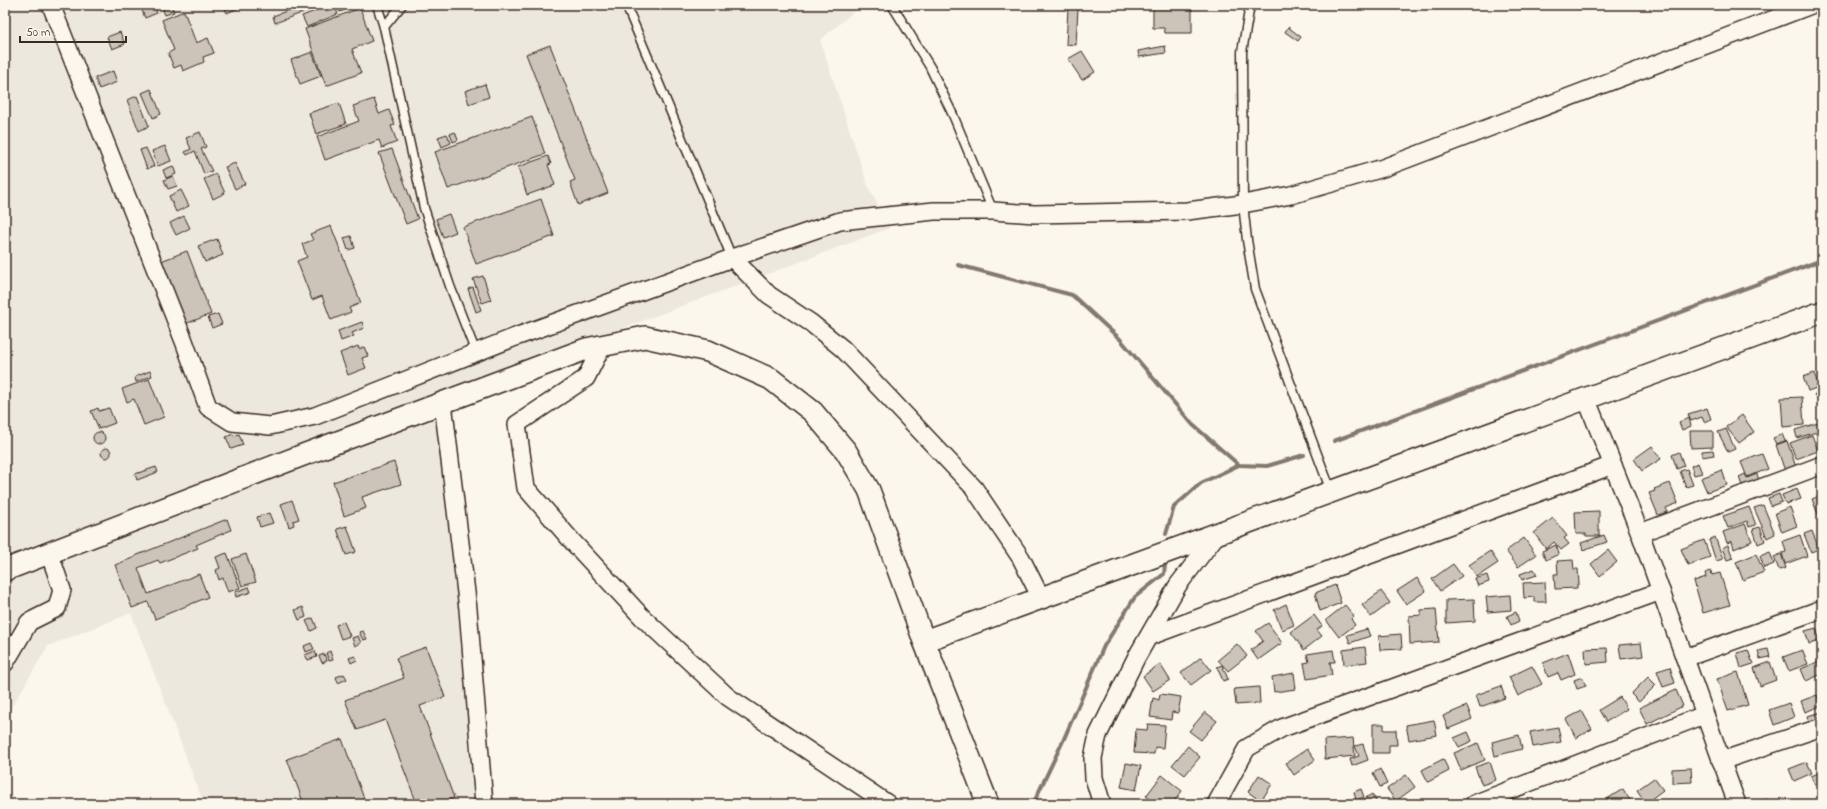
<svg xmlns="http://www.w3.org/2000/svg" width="1827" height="809" font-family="'Indie Flower',sans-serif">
<rect width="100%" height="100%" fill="#fbf7ec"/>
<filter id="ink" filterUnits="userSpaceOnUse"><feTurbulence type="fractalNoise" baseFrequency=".025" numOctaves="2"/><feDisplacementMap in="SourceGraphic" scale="8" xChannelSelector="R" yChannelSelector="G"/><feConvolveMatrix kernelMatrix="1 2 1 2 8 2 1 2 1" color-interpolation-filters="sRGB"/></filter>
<g filter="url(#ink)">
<path fill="#ede8dd" d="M5,5H862L820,40L868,186L890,228L626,327L435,394L456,468L482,804H204L131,613L48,646L5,718Z"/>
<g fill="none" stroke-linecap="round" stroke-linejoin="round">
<g stroke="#85796d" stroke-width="4">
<path d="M958,265L1072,295L1120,339L1193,425L1239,465L1267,466L1304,455"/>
<path d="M1334,441L1822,260"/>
<path d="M1166,534L1174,507L1201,483L1239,465"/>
<path d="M1033,804L1063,741L1104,646L1135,597L1164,574L1165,565"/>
</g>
</g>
<g fill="#ccc4b9" stroke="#3b2a1e">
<path d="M140,5H154L157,13L145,18Z"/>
<path d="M161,5H171L174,12L165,15Z"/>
<path d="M223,5H246L227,13Z"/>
<path d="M291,5H323L275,23L273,16L292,9Z"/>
<path d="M331,5H334L338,14L307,27L302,16Z"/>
<path d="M337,5H348L349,8L340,12Z"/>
<path d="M1153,7L1192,9V33H1165L1164,28H1153Z"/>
<path d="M360,8L372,41L352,49L361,73L326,86L305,29Z"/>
<path d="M1068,8H1078L1076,45L1066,44Z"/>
<path d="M184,11L196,43L208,38L214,53L203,57L204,62L183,71L181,65L174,68L168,53L174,50L162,20Z"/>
<path d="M1288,27L1301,37L1298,41L1285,32Z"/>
<path d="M120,32L125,44L112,49L107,37Z"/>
<path d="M550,45L608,193L578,205L570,182L575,180L526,54Z"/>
<path d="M1165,46L1166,53L1139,57L1138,51Z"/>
<path d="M1082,51L1095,72L1082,80L1068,59Z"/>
<path d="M312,52L321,76L300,84L291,60Z"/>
<path d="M113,71L117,82L99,89L95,78Z"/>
<path d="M485,84L489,97L469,104L465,91Z"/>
<path d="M151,89L161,114L153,118L142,93Z"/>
<path d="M137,96L149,126L139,131L127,100Z"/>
<path d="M374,99L379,114L389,110L395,125L391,126L397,142L382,148L379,140L325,160L317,137L359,121L353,106Z"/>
<path d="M339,103L346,124L316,134L309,113Z"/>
<path d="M532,117L545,154L448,189L435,152Z"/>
<path d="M200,132L206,147L201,149L212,171L204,174L195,151L187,155L185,152L191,149L186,138Z"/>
<path d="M455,132L458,140L453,142L450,134Z"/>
<path d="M447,134L451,143L442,147L438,137Z"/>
<path d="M165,146L171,161L158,166L152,151Z"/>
<path d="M146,148L154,166L147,169L140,150Z"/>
<path d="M392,149L418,219L406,224L379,153Z"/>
<path d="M548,156L551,164L548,165L555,185L527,195L518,167Z"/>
<path d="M235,163L245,184L235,189L225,167Z"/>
<path d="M173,166L176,174L166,178L163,170Z"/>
<path d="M216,174L225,193L213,199L204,179Z"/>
<path d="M173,176L177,186L168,189L164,180Z"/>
<path d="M181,190L189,206L176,212L169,196Z"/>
<path d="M541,199L554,236L476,264L463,227Z"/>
<path d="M449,214L456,232L443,237L436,219Z"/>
<path d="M184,216L190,228L176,235L170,223Z"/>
<path d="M331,226L361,303L349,308L351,312L331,320L322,296L312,300L297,261L307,257L302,244L313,240L310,234Z"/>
<path d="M351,236L355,248L348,250L344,238Z"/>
<path d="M217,239L223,255L205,262L198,246Z"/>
<path d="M187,251L211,314L185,324L161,261Z"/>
<path d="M483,276L491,300L482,303L473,279Z"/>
<path d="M473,287L481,310L476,312L468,289Z"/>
<path d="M218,314L222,324L212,328L208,317Z"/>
<path d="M362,322L364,328L352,333L354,336L341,341L338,331Z"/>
<path d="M358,346L359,349L364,347L368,356L362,358L366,368L348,375L340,353Z"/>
<path d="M150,371L152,376L136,382L135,377Z"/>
<path d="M1814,373L1819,387L1808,391L1803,377Z"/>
<path d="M149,379L164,417L144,425L134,399L127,402L122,389Z"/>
<path d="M1822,386V403L1814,395Z"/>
<path d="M1802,397L1804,425L1783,427L1781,398Z"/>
<path d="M98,408L99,411L109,408L115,423L99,429L91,411Z"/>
<path d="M1707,408L1711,419L1704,422L1702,417L1691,421L1688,414Z"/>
<path d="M1742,415L1754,432L1739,443L1726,427Z"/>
<path d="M1689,418L1691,426L1682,430L1679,422Z"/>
<path d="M1818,423L1820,431L1797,438L1795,430Z"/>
<path d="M1726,429L1735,449L1728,452L1718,432Z"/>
<path d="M1690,431H1713V447L1691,448Z"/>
<circle cx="99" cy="438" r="6"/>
<path d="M233,434L234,436L239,434L243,445L231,449L226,437Z"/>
<path d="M1782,434L1785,441L1776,444L1773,438Z"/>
<path d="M1812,435L1818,451L1796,459L1790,443Z"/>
<path d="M1787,441L1796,467L1785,471L1776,445Z"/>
<path d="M1652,446L1661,459L1642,471L1634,459Z"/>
<circle cx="106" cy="453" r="5"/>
<path d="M1713,450L1714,455L1702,457V451Z"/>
<path d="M1679,452L1684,466L1677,469L1672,455Z"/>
<path d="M1762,454L1768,469L1747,477L1741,462Z"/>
<path d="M394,462L401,484L362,497L366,508L344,516L333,482Z"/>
<path d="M1698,463L1702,473L1694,475L1691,466Z"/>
<path d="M156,467L158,472L137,480L135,474Z"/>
<path d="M1687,469L1693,485L1686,487L1680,471Z"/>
<path d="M1722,470L1727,485L1707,492L1701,478Z"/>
<path d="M1745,474L1747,478L1757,474L1760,483L1743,489L1739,477Z"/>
<path d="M1670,483L1678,503L1666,508L1667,512L1658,515L1649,493L1655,491L1654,489Z"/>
<path d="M1797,489L1801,499L1786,504L1782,495Z"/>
<path d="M1779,494L1782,502L1771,506L1768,498Z"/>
<path d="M1822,495V522H1821L1812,499Z"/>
<path d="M292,500L299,519L293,521L294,525L289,527L281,504Z"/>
<path d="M1763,505L1775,534L1767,538L1754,508Z"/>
<path d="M1749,507L1756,525L1749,527L1747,521L1728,528L1723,516Z"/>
<path d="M1790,507L1797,526L1782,532L1775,513Z"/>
<path d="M1599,511V536H1586V534H1576L1575,512Z"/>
<path d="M269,513L273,523L260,527L257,517Z"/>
<path d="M1553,518L1567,536L1564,538L1569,544L1561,550L1554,542L1546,549L1534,533Z"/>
<path d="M227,519L231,530L196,545L198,548L160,563L158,560L138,568L148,594L199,574L208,597L155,619L148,602L132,608L115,565L135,557V556Z"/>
<path d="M1745,524L1752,541L1734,549L1732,541L1727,543L1723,532Z"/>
<path d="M347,526L356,552L346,555L337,529Z"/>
<path d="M1760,527L1765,541L1758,544L1753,529Z"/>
<path d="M1812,531L1819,549L1811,552L1804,534Z"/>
<path d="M1604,535L1607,542L1583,550L1581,543Z"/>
<path d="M1800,535L1807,556L1785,564L1782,553L1786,552L1783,541Z"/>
<path d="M1715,537L1723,559L1716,561L1709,540Z"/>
<path d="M1524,538L1536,555L1518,567L1506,551Z"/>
<path d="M1704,540L1710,557L1688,565L1681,549Z"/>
<path d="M1556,545L1559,554L1546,560L1542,551Z"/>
<path d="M1728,545L1733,558L1727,560L1722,548Z"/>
<path d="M1608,550L1617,562L1600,576L1591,564Z"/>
<path d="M1490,551L1498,563L1477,577L1469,565Z"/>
<path d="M1770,552L1774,564L1764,568L1760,556Z"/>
<path d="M227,553L240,588L228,592L223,578L219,580L216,570L220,568L216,557Z"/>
<path d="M246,554L256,582L242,586L232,559Z"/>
<path d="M1756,554L1764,572L1743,580L1736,562Z"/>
<path d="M1781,554L1786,568L1779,570L1774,557Z"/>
<path d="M1573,560L1574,569H1578L1579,584H1577V588L1555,589L1554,574H1558L1557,561Z"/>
<path d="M1453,564L1462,576L1440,591L1432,579Z"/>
<path d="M1534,569L1537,575L1522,580L1520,574Z"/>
<path d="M1711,571L1712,575L1720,573L1730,605L1703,613L1694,581L1706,577L1705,573Z"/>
<path d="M1487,575L1489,582L1478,586L1475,579Z"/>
<path d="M1417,578L1426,591L1406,604L1397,591Z"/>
<path d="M1545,582L1546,602H1534V597L1524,598L1523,583Z"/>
<path d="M1335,585L1341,603L1320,611L1315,593Z"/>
<path d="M249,587L251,592L236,597L235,592Z"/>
<path d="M1381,591L1390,603L1371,617L1362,605Z"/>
<path d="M1510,595L1511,610L1488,612L1486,597Z"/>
<path d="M1474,599L1475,621L1446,623V600Z"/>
<path d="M1286,604L1294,625L1282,630L1274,610Z"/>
<path d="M1345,605L1354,616L1351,619L1355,625L1339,637L1326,620Z"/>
<path d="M303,607L306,617L299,620L295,610Z"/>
<path d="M1436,609L1439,642L1410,644L1409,616L1421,615V610Z"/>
<path d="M1516,612L1519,621L1511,625L1507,616Z"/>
<path d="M1314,615L1322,626L1317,630L1322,636L1304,650L1291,632Z"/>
<path d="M313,618L317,628L311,631L306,621Z"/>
<path d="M344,622L350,636L341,639L336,625Z"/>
<path d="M1268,623L1282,643L1258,660L1251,650L1263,641L1256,631Z"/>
<path d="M1816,628L1820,641L1809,644L1805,631Z"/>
<path d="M1367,629L1370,636L1350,643L1347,635Z"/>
<path d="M363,631L367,639L363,640L359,632Z"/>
<path d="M1401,634L1402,649L1380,650L1379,636Z"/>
<path d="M358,636L361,643L355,646L352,638Z"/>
<path d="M311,643L314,649L306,652L304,646Z"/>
<path d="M1641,643L1643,656L1621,659L1619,645Z"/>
<path d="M1237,644L1247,656L1228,671L1218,660Z"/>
<path d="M426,647L445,697L420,706L454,798L438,804H417L385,720L357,730L345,700L404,678L396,658Z"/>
<path d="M1365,647L1367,662L1344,665L1343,650Z"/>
<path d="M1607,648L1608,662L1586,664L1585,649Z"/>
<path d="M1768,649L1770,657L1760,659L1758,651Z"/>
<path d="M1333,650L1335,662H1330L1332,675L1307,679L1304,663L1309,662L1307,654Z"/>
<path d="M1748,650L1753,664L1741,668L1737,653Z"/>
<path d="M1802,650L1808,664L1789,671L1783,657Z"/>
<path d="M315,651L317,657L308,660L305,655Z"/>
<path d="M330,651L333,660L329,661L326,653Z"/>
<path d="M1568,653L1575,674L1561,680L1558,673L1548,677L1543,663Z"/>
<path d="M324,654L327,661L322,663L319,656Z"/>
<path d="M355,656L357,660L351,663L349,658Z"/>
<path d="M1201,657L1211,670L1191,685L1181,673Z"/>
<path d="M1822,660V674L1806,681L1801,669Z"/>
<path d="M1770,662L1776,680L1760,686L1754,668Z"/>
<path d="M1160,664L1170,680L1153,691L1143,676Z"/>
<path d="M1222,665L1228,679L1223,681L1217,667Z"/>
<path d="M1532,666L1542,684L1518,696L1509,677Z"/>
<path d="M1670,667L1675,683L1663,687L1657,671Z"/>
<path d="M1738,672L1748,705L1728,711L1717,679Z"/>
<path d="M1294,673L1296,689L1274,692L1272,677Z"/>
<path d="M344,674L347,679L338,683L336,677Z"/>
<path d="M1582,677L1586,686L1577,689L1574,680Z"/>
<path d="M1648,677L1656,685L1639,702L1631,694Z"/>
<path d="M1501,686L1505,698L1480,707L1476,695Z"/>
<path d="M1259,687L1260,703L1236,705L1234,689Z"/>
<path d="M1676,690L1683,706L1647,724L1639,708Z"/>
<path d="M1160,694L1181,697L1178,713L1172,712L1171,720L1150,717L1153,698L1159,700Z"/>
<path d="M1817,695L1821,706L1805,712L1801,701Z"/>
<path d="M1620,697L1627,709L1606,722L1599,710Z"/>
<path d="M1789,703L1794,717L1774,725L1769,710Z"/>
<path d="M1467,706L1472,719L1448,729L1443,716Z"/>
<path d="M1582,711L1592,729L1576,738L1566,719Z"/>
<path d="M1205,712L1217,721L1201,740L1189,731Z"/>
<path d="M1822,712V724L1811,727L1807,716Z"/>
<path d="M1434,720L1437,735L1409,740L1406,725Z"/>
<path d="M1148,724L1165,725L1163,748L1155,747L1154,754L1134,753L1136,729L1147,730Z"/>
<path d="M1373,724H1384V730H1396L1397,745H1389V753H1373Z"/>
<path d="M1558,727L1561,742L1533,747L1530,732Z"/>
<path d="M1468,732L1472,741L1459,747L1454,738Z"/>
<path d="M1519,735L1522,749L1495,756L1492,742Z"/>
<path d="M1353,738L1355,756L1325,759L1324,740Z"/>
<path d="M342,739L366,804H304L287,759Z"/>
<path d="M1478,743L1485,760L1461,770L1454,753Z"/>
<path d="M1363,744L1368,760L1352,766L1350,759L1359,756L1355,746Z"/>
<path d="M1188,746L1200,757L1185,775L1172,765Z"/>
<path d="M1307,749L1315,760L1294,775L1286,763Z"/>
<path d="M1822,754V764L1819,755Z"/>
<path d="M1443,759L1449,771L1428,782L1422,770Z"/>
<path d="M1490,762L1496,780L1482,785L1475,767Z"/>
<path d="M1807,762L1812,773L1794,781L1789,769Z"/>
<path d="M1126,763L1141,766L1136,790L1121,787Z"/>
<path d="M1691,768L1692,782L1672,783V769Z"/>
<path d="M1380,769L1387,784L1380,787L1373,773Z"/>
<path d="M1819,773L1822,782L1815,785L1811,776Z"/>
<path d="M1162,775L1182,791L1172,804H1156L1146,796Z"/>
<path d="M1259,775L1272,784L1261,801L1248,792Z"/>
<path d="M1406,775L1415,787L1396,801L1387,789Z"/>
<path d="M1654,778L1663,790L1646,803L1637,790Z"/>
<path d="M1361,789L1364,797L1356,800L1354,792Z"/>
<path d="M1623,789L1631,802L1627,804H1599Z"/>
<path d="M1372,794L1378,804H1356Z"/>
<path d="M1767,799L1769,804H1753Z"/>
<path d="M1822,801V804H1812Z"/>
</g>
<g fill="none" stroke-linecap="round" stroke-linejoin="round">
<defs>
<g id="service">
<path d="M377,5L384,27L424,208L450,286L476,353"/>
<path d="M626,5L732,258"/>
<path d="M892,5L930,67L953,115L993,211"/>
<path d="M1250,5L1242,52L1243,204L1247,240L1255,289L1331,491"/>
<path d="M384,27L402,5"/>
</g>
<g id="minor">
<path d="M51,5L184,341L208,407L232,422L270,426L315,416L518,336L732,258L840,221L934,211H993L1034,214L1187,211L1243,204L1291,195L1383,168L1811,5"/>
<path d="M732,258L769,295L811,323L843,349L974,488L1021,558L1041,598"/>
<path d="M602,346L586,378L517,424L526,488L571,540L643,618L728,697L888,804"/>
<path d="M1586,398L1640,533L1737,804"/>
<path d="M443,403L468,609L484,804"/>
<path d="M1640,533L1822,465"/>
<path d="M1150,636L1613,465"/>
<path d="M1685,658L1822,609"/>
<path d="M5,663L29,622L57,608L62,590L49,552"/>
<path d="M1721,761L1822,727"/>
<path d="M1102,804L1094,778L1093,758L1098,735L1136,658L1178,585L1218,533"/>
<path d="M1216,804L1247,748L1282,728L1661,591"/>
<path d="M1474,804L1704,715"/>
</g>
<g id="tertiary">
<path d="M5,570L303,455L586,349L645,337L708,351L771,379L813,412L846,451L869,490L924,641L988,804"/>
<path d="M924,641L1822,312"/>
</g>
</defs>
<use href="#service" stroke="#3b2a1e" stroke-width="11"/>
<use href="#minor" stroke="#3b2a1e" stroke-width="20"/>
<use href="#tertiary" stroke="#3b2a1e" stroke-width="24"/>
<use href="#service" stroke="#fbf7ec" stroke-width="8"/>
<use href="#minor" stroke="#fbf7ec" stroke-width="17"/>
<use href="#tertiary" stroke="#fbf7ec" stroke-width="21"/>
</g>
</g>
<rect width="1827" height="809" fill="none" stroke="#fbf7ec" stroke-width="20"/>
<rect x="10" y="10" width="1807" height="789" fill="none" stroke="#3b2a1e" stroke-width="1.5" filter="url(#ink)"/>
<path d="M20 36v6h106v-6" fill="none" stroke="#3b2a1e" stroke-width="2"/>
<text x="26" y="36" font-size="12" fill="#3b2a1e" stroke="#fbf7ec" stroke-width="3" paint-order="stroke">50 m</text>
</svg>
